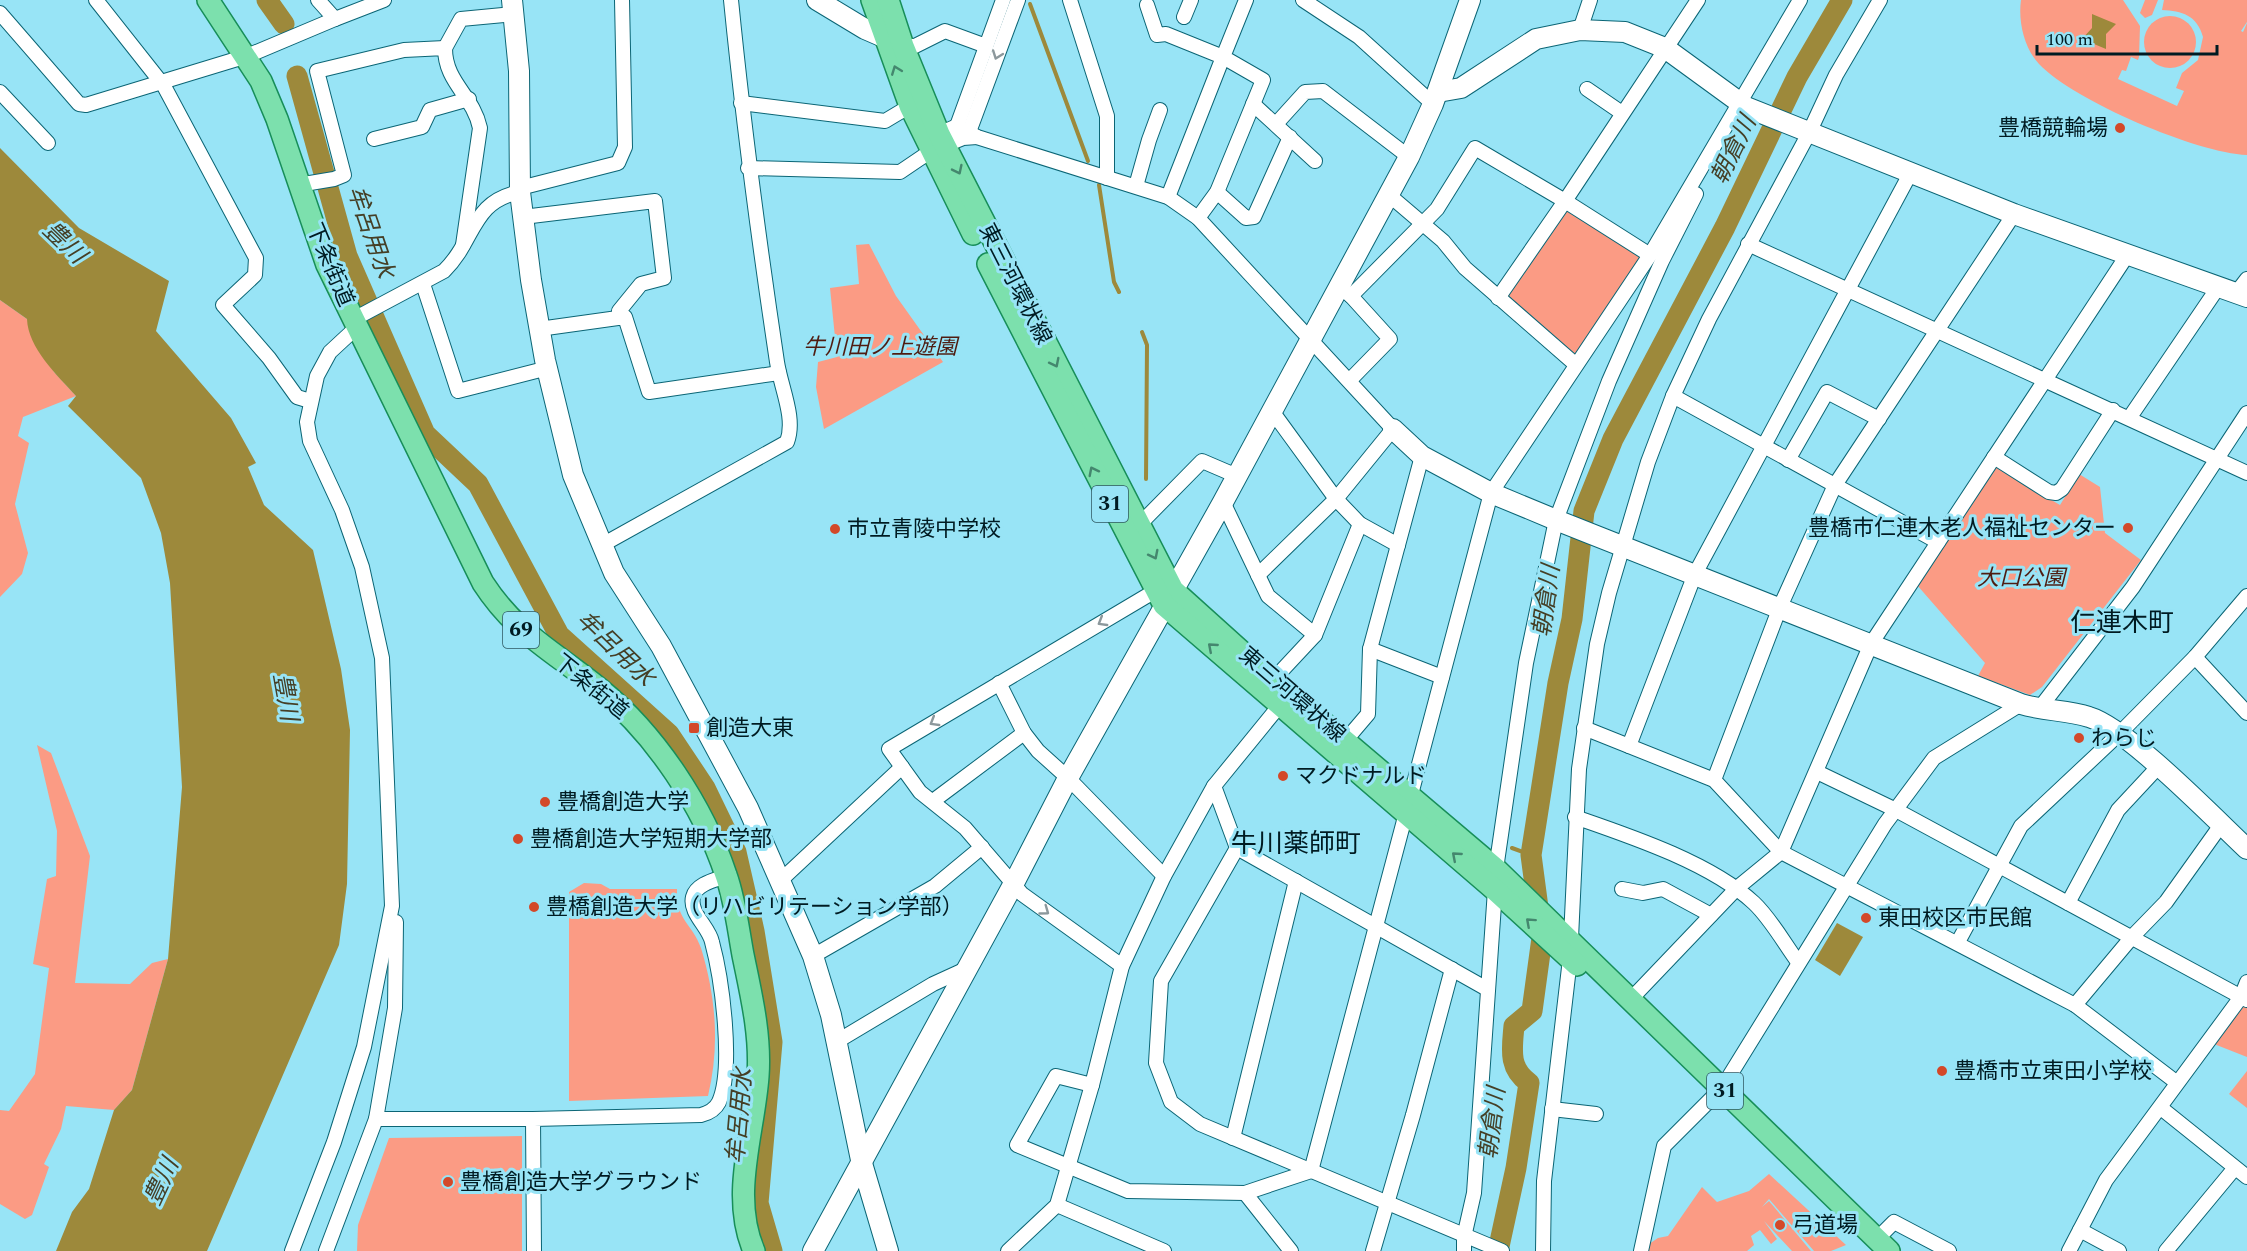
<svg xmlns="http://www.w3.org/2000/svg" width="2247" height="1251" font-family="Spectral,'Noto Sans JP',serif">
<rect width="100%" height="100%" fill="#98e4f6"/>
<g fill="#fb9b84">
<path d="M2021,0H2123L2140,26L2139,57L2138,60L2131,57L2126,71L2122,70L2118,79L2177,106L2184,91L2176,88L2182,73L2198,60L2203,37C2197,15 2182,11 2162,10L2164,0H2247V22L2241,31L2243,32L2247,23V155C2197,153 2074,101 2039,64C2024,48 2018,21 2021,0Z"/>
<path d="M2145,0H2158L2152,15L2145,18L2140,13Z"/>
<circle cx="2170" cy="42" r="26"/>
<path d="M1565,208L1642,257L1575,357L1504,298Z"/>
<path d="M869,244L896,296L943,362L824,429L816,387L818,362L837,357L830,288L859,284L856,245Z"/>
<path d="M0,300L27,319L54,372L76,396L23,417L18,436L29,443L15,504L28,553L22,574L0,597Z"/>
<path d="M1995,467L2060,505L2079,474L2100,487L2105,533L2141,560L2042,687L2030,695L1978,676L1985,663L1917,585Z"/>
<path d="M37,745L51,753L90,856L75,983L130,984L152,963L168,959L132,1090L114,1110L66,1106L61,1129L44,1164L49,1167L32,1215L25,1219L0,1204V1110L9,1111L35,1074L49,968L33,964L47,879L56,876L57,831Z"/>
<path d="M584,883L601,884L610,889H677C676,921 692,923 701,948C716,997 720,1046 708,1096L569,1101V892Z"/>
<path d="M2242,1007H2247V1057L2214,1044Z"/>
<path d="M2247,1071V1108L2229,1094Z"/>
<path d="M522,1136V1251H357L358,1225L389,1138Z"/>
<path d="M1769,1174L1846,1245L1831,1251H1814L1769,1199L1762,1207L1769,1201L1811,1251H1792L1764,1221L1777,1239L1771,1244L1760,1230L1751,1236L1754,1245L1747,1251H1647L1649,1244L1658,1238L1668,1236L1702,1187L1717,1202L1749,1191Z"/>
</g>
<g fill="#9d893b">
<path d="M2092,14L2116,24L2106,34V49L2082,39L2092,28Z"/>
<path d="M0,148L79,228L169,281L156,331L231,418L256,463L248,467L264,505L313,550L341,669L350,730L347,884L339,945L207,1251H56L72,1212L89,1189L114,1110L132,1090L168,959L182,787L170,583L161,533L141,478L68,406L76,396C57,375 28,348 27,319L0,300Z"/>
<path d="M1837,923L1863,937L1840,976L1815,960Z"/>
</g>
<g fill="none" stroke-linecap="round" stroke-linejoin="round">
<g stroke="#9d893b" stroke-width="4">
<path d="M1030,4L1088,161"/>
<path d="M1099,185L1114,282L1119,292"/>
<path d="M1142,332L1147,345L1146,479"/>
<path d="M1512,848L1531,855"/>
</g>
<g stroke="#9d893b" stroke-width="21">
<path d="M267,0L284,24"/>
<path d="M297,76L347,256L425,434L478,484L559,635L669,734L705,788L736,852L754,931L772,1042L758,1203L772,1251"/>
<path d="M1498,1251L1516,1168L1529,1083C1508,1068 1512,1049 1514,1026L1532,1011L1542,938L1531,855L1558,683L1572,619L1584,511L1613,439L1725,227L1797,77L1842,0"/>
</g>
<defs>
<g id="street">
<path d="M96,0L164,86L256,258L255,275L223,305L269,358L297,397L310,401"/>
<path d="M318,0L335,19L384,0"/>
<path d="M1070,0L1107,116V178"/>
<path d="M1303,0L1359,37L1433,104"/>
<path d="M1147,5L1157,35L1166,34L1223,57L1168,197"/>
<path d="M0,13L79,104L86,105L247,56L335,19"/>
<path d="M1184,17L1191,0"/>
<path d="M1580,30L1590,0"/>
<path d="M903,46H915L945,31L986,46"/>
<path d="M445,48L461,19L514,14"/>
<path d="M1587,89L1622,113"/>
<path d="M0,92L48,143"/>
<path d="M741,103L885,121L910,106"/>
<path d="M1253,104L1315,161"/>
<path d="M1276,124L1305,92L1323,91L1409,157"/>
<path d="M957,126L1003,0"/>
<path d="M969,132L1018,0"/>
<path d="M374,139L422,127L430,110L469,99"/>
<path d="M936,141L939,134L957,126L977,137L1168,197L1198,218L1393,429L1336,499L1258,575"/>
<path d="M748,168L900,172L931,151L963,138L977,137"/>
<path d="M298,185L334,179L344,175L317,71L404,50L445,48C445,83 473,95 480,128L463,245"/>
<path d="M1136,186L1149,140L1160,110"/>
<path d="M520,188L618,163L625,147L622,0"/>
<path d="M1217,192L1246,218L1254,217L1290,137"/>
<path d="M1389,195L1443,241L1465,268L1575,364"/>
<path d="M523,217L655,201L664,278L641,284L619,311V318"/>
<path d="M1198,218L1217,192L1263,80L1223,57L1246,0"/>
<path d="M1748,244L2247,473"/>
<path d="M423,284L458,391L548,368"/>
<path d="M1340,287L1351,296L1437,209L1475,148L1565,201L1698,0"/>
<path d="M2237,292L2247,279"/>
<path d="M1498,298L1565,201L1650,255"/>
<path d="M354,319L444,271C475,241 471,201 520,192"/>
<path d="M539,329L625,317L649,392L779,373"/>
<path d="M1350,380L1390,339L1351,296"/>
<path d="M1673,396L1938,542"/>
<path d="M1272,411L1336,499L1360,524L1398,545"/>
<path d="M2130,417L2219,286"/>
<path d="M1994,457L2049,492L2056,493L2062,489L2113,410"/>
<path d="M1788,460L1827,392L1879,419"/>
<path d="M1223,502L1268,596L1315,635"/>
<path d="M1139,525L1202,461L1237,476"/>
<path d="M602,545L787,442C796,418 781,388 777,362C759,242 743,121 731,0"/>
<path d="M1370,649L1442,677"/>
<path d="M2195,657L2247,713"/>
<path d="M1273,680L1315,635L1360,524"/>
<path d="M999,683L1024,733L1038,751L1068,778L1164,876"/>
<path d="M2039,709L2133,587L2247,413"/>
<path d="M1584,728L1714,780L1781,852L2075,1005L2176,1082"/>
<path d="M1345,741L1368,714L1370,649L1422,456"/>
<path d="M1629,746L1695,574L1910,174"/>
<path d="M1817,772L1896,810L2247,1000"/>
<path d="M1714,780L1780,607L1835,485L2014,214"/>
<path d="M1214,786L1237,848L1161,981L1156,1063L1171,1102L1200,1124L1502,1251"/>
<path d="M933,801L1024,733"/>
<path d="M1575,817C1630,836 1711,863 1754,903C1771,919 1784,943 1798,962"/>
<path d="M1237,848L1487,989"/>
<path d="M1496,869L1526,663L1556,520L1609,381L1662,261L1696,194"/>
<path d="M780,881L902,767"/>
<path d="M1622,889L1643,893L1663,889L1711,915"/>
<path d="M2068,903L2118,810L2158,767"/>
<path d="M1958,942L2021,826L2119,734L2195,657L2247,596"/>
<path d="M813,956L935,886L982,847"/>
<path d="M1122,966L1022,894L965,828L920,792L889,749L1155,591L1165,590"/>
<path d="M1631,999L1737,888L1781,852L1871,644L2128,254"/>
<path d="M2075,1005L2132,937L2166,902L2221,825"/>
<path d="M836,1042L933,984L968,968"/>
<path d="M1092,1085L1056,1076L1017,1145L1128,1191L1245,1193L1311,1171L1491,493L1650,255L1800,0"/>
<path d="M2161,1108L2247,1177"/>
<path d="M1552,1109L1596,1114"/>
<path d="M376,1119L395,1008L396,922"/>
<path d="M1233,1138L1296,881"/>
<path d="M1245,1193L1291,1251"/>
<path d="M1057,1205L1164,1251"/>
<path d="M2080,1230L2119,1251"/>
<path d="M1877,1239L1894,1222L1949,1251"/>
<path d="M292,1251L334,1142L364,1047L392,906L382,658L362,567L342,510L310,441L307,422L317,376L330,352L357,327"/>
<path d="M326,1251L376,1119H533"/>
<path d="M534,1251L533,1119L701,1115C709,1113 715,1110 719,1102C734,1068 722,979 712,942C709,927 689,913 693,897C696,884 715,880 726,876"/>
<path d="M1008,1251L1057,1205L1092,1085L1122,966L1164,876L1214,786L1280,705"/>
<path d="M1373,1251L1413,1115L1452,969"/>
<path d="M1464,1251V1237L1474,1193L1495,890"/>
<path d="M1543,1251L1544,1181L1570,959L1579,769L1597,644L1609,593L1648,462L1673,396L1709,319L1809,133L1836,75L1880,0"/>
<path d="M1641,1251L1664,1146L1722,1088L1885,824L1934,758L2021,704"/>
<path d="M2069,1251L2106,1180L2241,997L2247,982"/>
<path d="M2166,1251L2234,1169"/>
</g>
<g id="secondary">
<path d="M512,0L519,71L520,192L531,280L545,360L573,475L614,573L661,646L748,808L813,956L831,1015L861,1160L888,1251"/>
<path d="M817,0L865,29L895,42"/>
<path d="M1438,92L1461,88L1536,39L1580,30L1625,32L1665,48L1746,107L2014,214L2247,297"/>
<path d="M1393,429L1422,456L1491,493L1556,520L2021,704C2044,711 2067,710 2089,717C2127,728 2214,818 2247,849"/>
<path d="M813,1251L1014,883L1068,778L1223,502L1409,157L1433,104L1470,0"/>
</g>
<g id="primary">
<path d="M208,0L261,81L277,119L327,265L483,583C516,634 555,652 600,689C656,735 703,806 726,875C735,900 738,928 743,955C751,994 761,1035 758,1076C754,1133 730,1196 754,1251"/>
<path d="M872,0L910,106L973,234"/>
<path d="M888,0L903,46L939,134L1173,590L1273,680L1496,869L1889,1251"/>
<path d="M988,264L1164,605L1495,890L1577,965"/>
</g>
</defs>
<use href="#street" stroke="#0b6575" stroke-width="16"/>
<use href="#secondary" stroke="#0b6575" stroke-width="22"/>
<use href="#primary" stroke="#178e59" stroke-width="24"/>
<use href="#street" stroke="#fff" stroke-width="14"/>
<use href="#secondary" stroke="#fff" stroke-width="20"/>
<use href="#primary" stroke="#7ce0ad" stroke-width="21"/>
</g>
<defs><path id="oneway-chevron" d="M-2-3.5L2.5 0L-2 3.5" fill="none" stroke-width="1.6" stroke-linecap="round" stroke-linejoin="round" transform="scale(1.5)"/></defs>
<g stroke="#8c989c">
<use href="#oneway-chevron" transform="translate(997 55) rotate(110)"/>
<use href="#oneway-chevron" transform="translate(1102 622) rotate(149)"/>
<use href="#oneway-chevron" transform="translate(934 722) rotate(149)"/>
<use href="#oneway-chevron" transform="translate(1045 911) rotate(36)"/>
</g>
<g stroke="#44876e">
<use href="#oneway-chevron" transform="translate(896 70) rotate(-111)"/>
<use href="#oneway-chevron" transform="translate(958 170) rotate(64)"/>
<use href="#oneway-chevron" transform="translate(1055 363) rotate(63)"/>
<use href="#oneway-chevron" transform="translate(1093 471) rotate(-117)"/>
<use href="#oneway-chevron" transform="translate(1154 555) rotate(63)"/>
<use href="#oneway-chevron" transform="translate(1212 647) rotate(-139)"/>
<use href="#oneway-chevron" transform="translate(1456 856) rotate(-139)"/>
<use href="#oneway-chevron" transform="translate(1530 922) rotate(-138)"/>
</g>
<g fill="#d34829" stroke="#98e4f6" stroke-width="2">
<circle cx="2120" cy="128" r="6"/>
<circle cx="2128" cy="528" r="6"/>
<circle cx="835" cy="529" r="6"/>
<rect x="688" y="722" width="12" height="12" rx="3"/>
<circle cx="2079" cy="738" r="6"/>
<circle cx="1283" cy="776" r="6"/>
<circle cx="545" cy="802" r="6"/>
<circle cx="518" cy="839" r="6"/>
<circle cx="534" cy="907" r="6"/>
<circle cx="1866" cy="918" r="6"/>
<circle cx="1942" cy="1071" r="6"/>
<circle cx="448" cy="1182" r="6"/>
<circle cx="1780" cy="1225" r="6"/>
</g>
<g text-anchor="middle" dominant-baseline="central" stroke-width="6" stroke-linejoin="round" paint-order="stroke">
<g fill="#98e4f6" stroke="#2e5762" stroke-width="1.5">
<rect x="1092" y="486" width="36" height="36" rx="4.5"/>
<rect x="503" y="612" width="36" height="36" rx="4.5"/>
<rect x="1707" y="1073" width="36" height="36" rx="4.5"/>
</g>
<g font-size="21" font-weight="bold" fill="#001b22">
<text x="1110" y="504">31</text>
<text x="521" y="630">69</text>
<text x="1725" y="1091">31</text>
</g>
<g font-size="22" fill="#001b22" stroke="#98e4f6" text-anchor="start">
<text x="2108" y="128" text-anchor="end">豊橋競輪場</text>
<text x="2116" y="528" text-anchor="end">豊橋市仁連木老人福祉センター</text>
<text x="847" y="529">市立青陵中学校</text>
<text x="706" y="728">創造大東</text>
<text x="2091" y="738">わらじ</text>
<text x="1295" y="776">マクドナルド</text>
<text x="557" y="802">豊橋創造大学</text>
<text x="530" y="839">豊橋創造大学短期大学部</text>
<text x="546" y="907">豊橋創造大学（リハビリテーション学部）</text>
<text x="1878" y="918">東田校区市民館</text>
<text x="1954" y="1071">豊橋市立東田小学校</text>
<text x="460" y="1182">豊橋創造大学グラウンド</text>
<text x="1792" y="1225">弓道場</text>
</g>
<g font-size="22" fill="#001b22" stroke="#98e4f6">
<text transform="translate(330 265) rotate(67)">下条街道</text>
<text transform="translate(1015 284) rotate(63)">東三河環状線</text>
<text transform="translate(591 687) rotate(39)">下条街道</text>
<text transform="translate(1292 695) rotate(41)">東三河環状線</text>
</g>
<g font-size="22" font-style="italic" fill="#4f1c11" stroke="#98e4f6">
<text x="880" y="347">牛川田ノ上遊園</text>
<text x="2021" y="578">大口公園</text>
</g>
<g font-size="24" font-style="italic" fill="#453f26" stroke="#98e4f6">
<text transform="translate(1734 150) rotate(-64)">朝倉川</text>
<text transform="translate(370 232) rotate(71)">牟呂用水</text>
<text transform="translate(64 243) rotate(44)">豊川</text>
<text transform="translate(1547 601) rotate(-82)">朝倉川</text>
<text transform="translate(615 649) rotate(44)">牟呂用水</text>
<text transform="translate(285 697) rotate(80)">豊川</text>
<text transform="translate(740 1116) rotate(-85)">牟呂用水</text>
<text transform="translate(1493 1123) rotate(-83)">朝倉川</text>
<text transform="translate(162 1182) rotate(-65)">豊川</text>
</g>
<g font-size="26" fill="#001b22" stroke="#98e4f6">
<text x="2122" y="623">仁連木町</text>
<text x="1296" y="844">牛川薬師町</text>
</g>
</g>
<path d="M2037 45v9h180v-9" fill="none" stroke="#001b22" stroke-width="3"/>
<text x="2046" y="45" font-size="18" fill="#001b22" stroke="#98e4f6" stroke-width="4.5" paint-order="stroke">100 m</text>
</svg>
